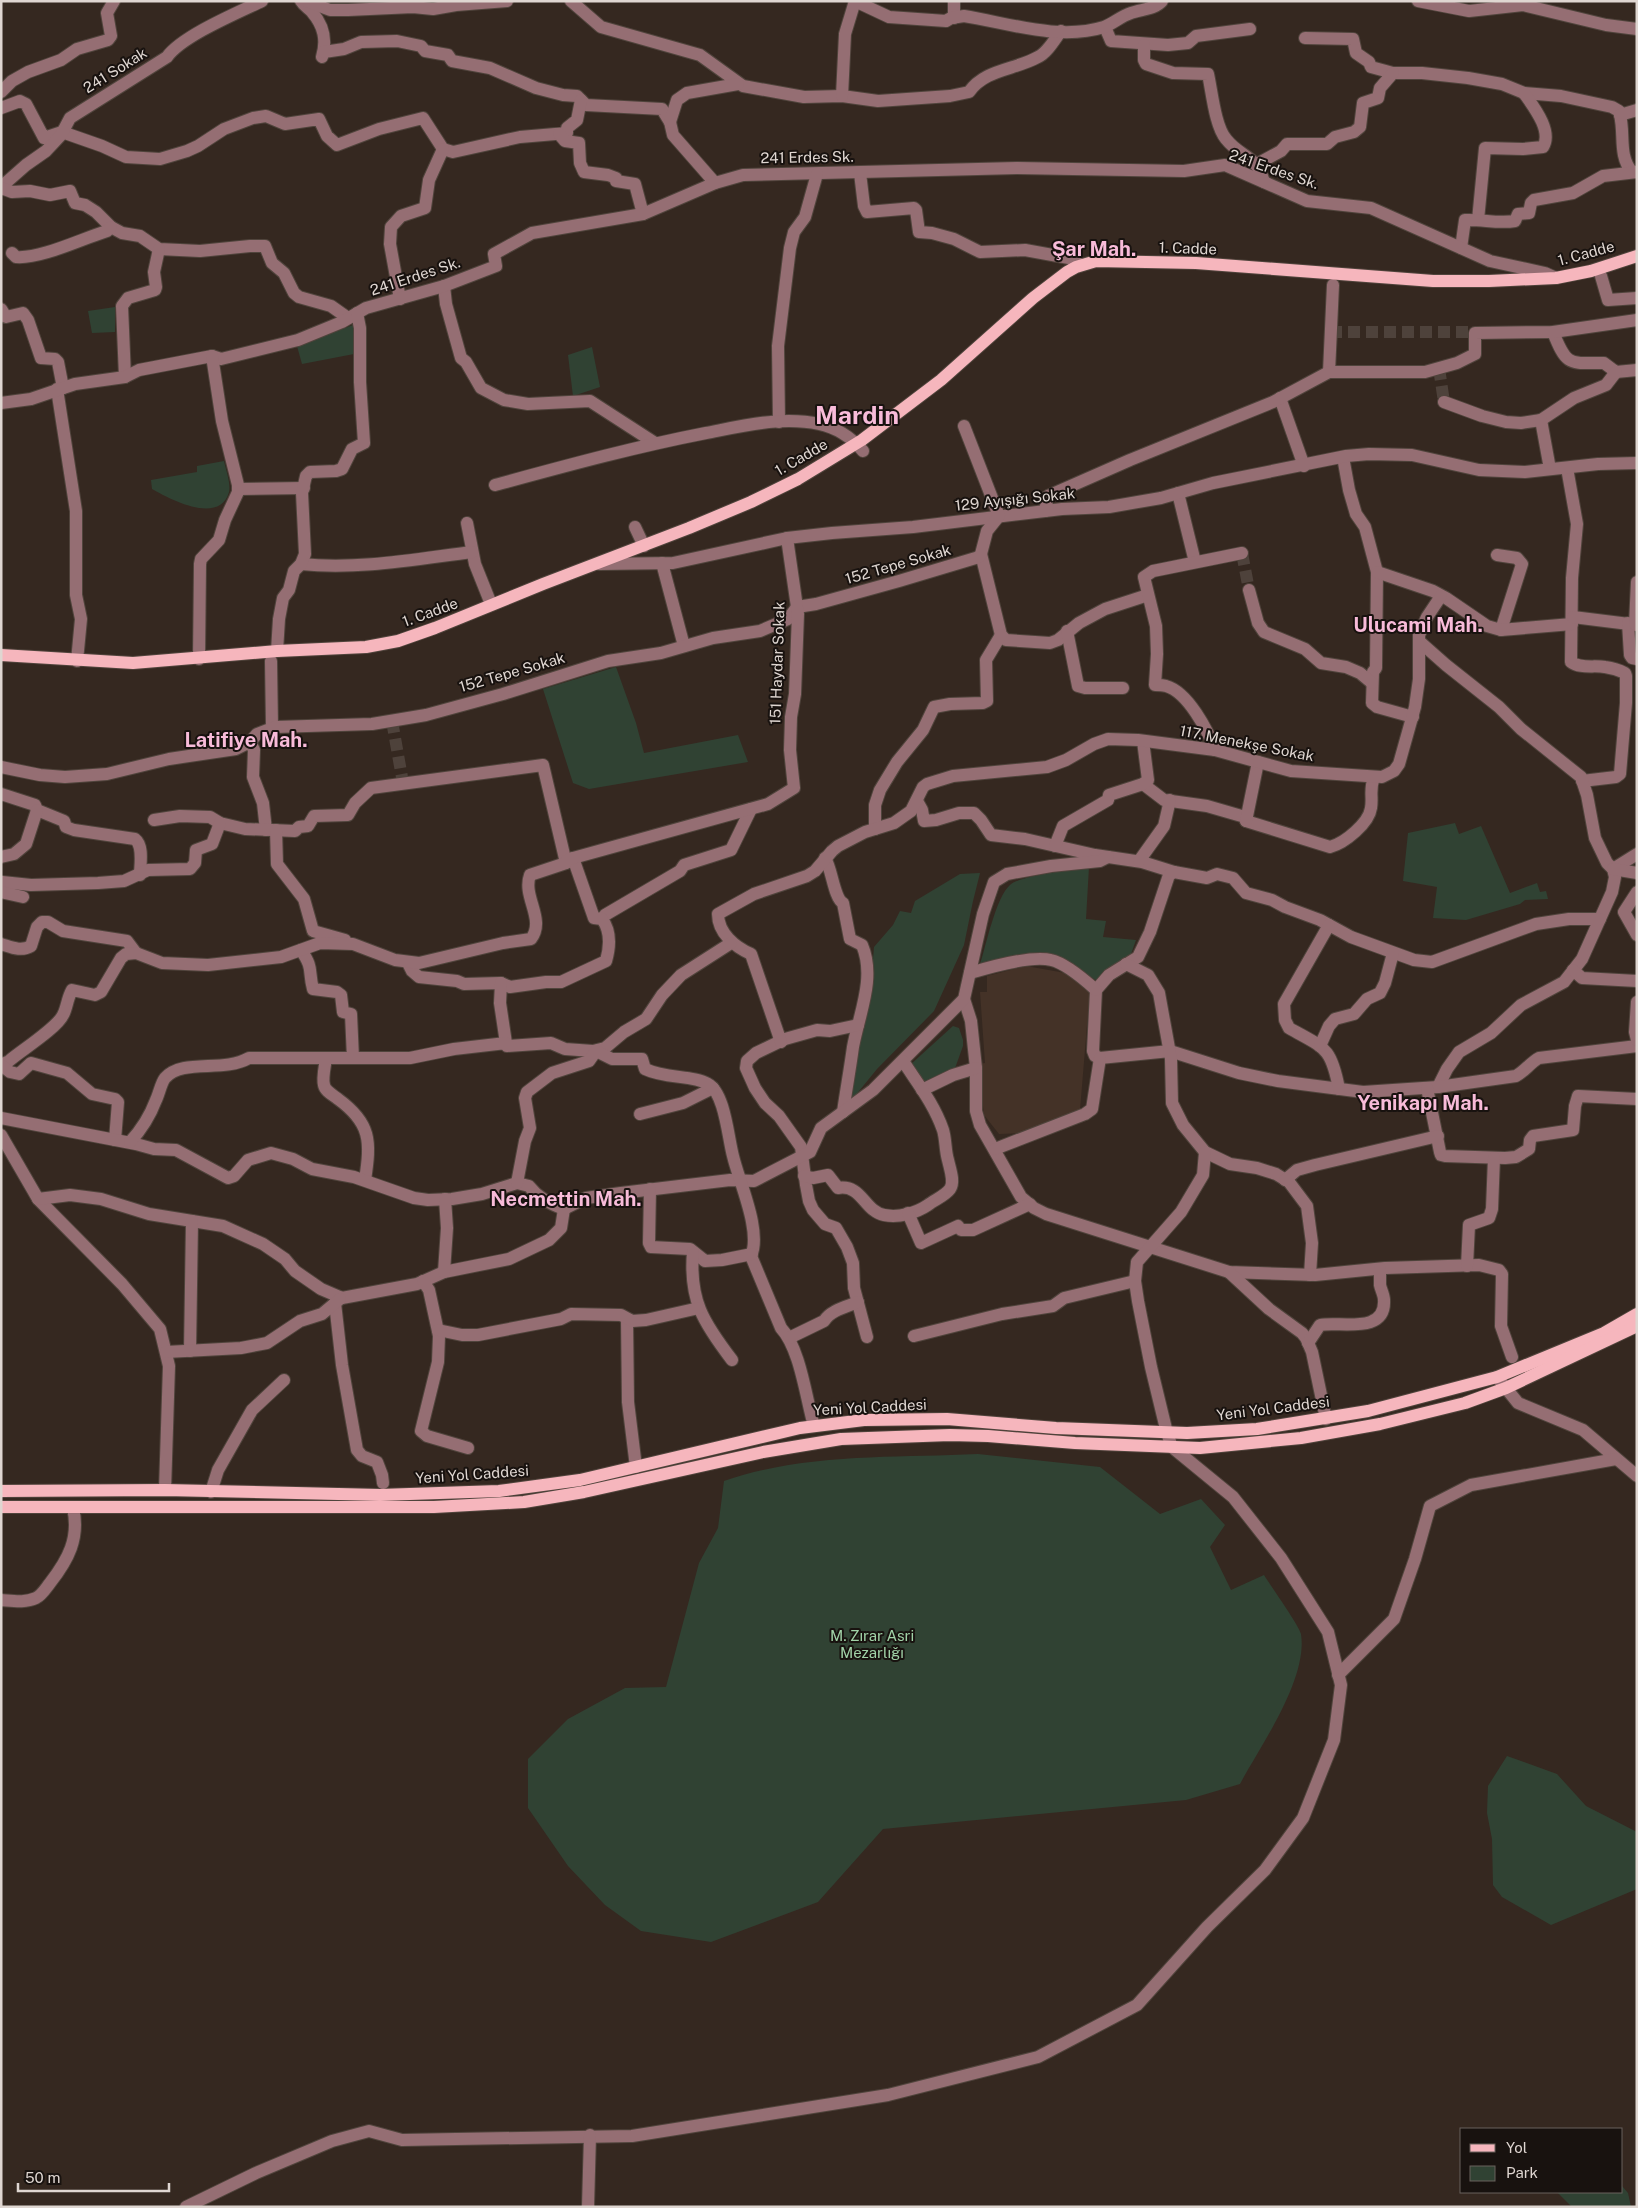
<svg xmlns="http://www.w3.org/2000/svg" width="1638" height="2208" font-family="'Public Sans',sans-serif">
<rect width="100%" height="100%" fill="#352820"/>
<path fill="#443227" d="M1026,966L1071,974L1090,989L1080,1110L1023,1133L999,1134L984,1115L978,1064L985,1063L980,992H987V976Z"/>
<g fill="#304233">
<path d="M115,307V332L92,333L88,311Z"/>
<path d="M353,325L354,354L302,364L297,346Z"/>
<path d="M592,347L600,387L573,396L568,355Z"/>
<path d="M224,461C226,470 231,484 229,492C220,525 171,500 152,489L151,480L197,472V466Z"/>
<path d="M616,667L636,723L644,753L738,735L748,762L589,789L573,783L543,689Z"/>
<path d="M1455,823L1459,834L1481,826L1510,893L1537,883L1540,892L1546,891L1548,899L1525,900L1520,904L1466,920L1433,918L1437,887L1403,881L1408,833Z"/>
<path d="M1089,867L1086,919L1106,921L1103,937L1136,940L1131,954L1096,980L1058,959L980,964C986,945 996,897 1010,885C1021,875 1072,870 1089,867Z"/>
<path d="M980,873L973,901L964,945L934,1011L877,1069L855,1096L848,1099L871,984L874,947L893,925L900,911L911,913L915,901L960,874Z"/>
<path d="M953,1026L959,1028L963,1040V1046L954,1071L920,1085L910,1065Z"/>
<path d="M978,1454L1100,1467L1160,1514L1201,1499L1225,1525L1210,1547L1231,1590L1264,1575C1270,1585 1299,1625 1301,1634C1308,1679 1261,1745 1240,1784L1186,1800L883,1829L818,1902L711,1942L641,1931L605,1905L568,1866L528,1808V1759L568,1719L625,1688L666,1687L699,1563L718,1528L724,1481C805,1453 894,1458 978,1454Z"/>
<path d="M1507,1756L1557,1774L1586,1806L1637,1832V1889L1551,1925L1502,1897L1493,1885L1492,1839L1487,1813L1488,1786Z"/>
<path d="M1622,2186L1628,2193L1631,2207H1572L1557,2192H1622Z"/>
</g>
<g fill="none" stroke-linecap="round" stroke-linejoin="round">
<g stroke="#4e423b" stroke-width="12" stroke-dasharray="12 6" stroke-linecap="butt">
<path d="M1330,332H1474"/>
<path d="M1439,368L1444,402"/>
<path d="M1242,553L1249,590"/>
<path d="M392,721L403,783"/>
</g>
<defs>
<g id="minor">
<path d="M301,1C304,6 309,8 312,12C324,26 327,40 322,57"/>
<path d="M306,1L330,10H348L413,7L433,9L456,5L507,1"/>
<path d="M571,1L601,27L700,55L743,86L804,97L842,96L878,101L950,96L969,92C985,69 1015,70 1038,57C1047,53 1055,39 1061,31"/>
<path d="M954,1V18"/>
<path d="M1418,1L1469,11L1523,5L1606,25L1637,29"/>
<path d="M1105,27L1111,41L1168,45L1188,43L1196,36L1250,29"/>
<path d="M1305,38L1353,39L1356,53L1369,62L1371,67L1393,73H1422L1468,78L1502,84L1524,93L1561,96L1612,107L1619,111L1620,115C1625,135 1618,155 1632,172"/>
<path d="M1144,45V60L1146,64L1173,73L1208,74C1212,92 1215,126 1226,139C1241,158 1256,154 1264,182"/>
<path d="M324,52L344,49L361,42L397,41L421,46L425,51L448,55L452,61L490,68L536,88L563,95L577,96L586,105L662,109L670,122L673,135L715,183"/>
<path d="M1,92L12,81L28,72L61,60L77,49L108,40L111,36L107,13L114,1"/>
<path d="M842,96L845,34L855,1L889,17L946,21L951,18L964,16C1008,23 1059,41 1104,27C1113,24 1121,16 1131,13C1141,9 1154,10 1162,1"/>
<path d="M1,108L20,101L26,104L44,138L62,132L102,146L126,157L160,159L187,151L198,146L224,129L253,118L266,116L285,124L319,119L327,136L337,145L379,129L423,118L443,149L453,152L520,137L567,133V128L577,120L581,100"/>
<path d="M1620,115L1637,110"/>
<path d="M670,122L677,100L687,93L738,84"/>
<path d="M559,134L565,141L579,143L580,163L584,172L608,175L616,178V181L635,184L643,214"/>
<path d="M1257,164L1281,151L1287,144H1327L1335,137L1354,132L1360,127L1363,103L1378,98L1380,88L1393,73"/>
<path d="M860,173L864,206L867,212L914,208L916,210L919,232L932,233L954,239L980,252L1025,250L1069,258L1081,265"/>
<path d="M1,187L26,165L46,151L61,135L70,118L167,57C182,36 237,13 262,1"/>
<path d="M1,188L12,192L30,191L50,195L70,191L75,203L85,205L96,212L111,227L122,233L140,236L159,249L200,251L250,246H265L272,263L284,273L294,293L299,297L331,306L348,318"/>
<path d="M1478,220L1485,148L1523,149L1543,147C1553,131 1533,106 1524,93"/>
<path d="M1461,248L1465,220C1482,219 1498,224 1515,221L1518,214L1529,213L1531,203L1534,200L1573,193L1603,176L1637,172"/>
<path d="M12,253L16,257C41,259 81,239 107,231L111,227"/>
<path d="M1601,276L1608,300L1637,298"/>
<path d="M444,286L446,304L461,358L466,362L481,388L504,400L528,404L590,401L655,443"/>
<path d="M400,299L390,244L391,227L401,216L425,208L429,180L443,149"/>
<path d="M1,309L6,317L23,313L28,320L41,358L55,359L58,362L63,388"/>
<path d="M1553,332C1567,367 1569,363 1604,363L1616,372L1637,370"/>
<path d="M1329,372L1333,285"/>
<path d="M125,377L122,306L128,298L155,290L156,287L154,272L159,249"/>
<path d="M57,389L76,511V595L81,619L77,661"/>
<path d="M1280,398L1304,466"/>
<path d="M1444,402L1482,416L1506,422L1521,423L1541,420L1574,398L1606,385L1616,372"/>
<path d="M1,403L31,399L75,384L125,377L139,370L212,356L221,359L298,340L342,322L366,308L444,286L496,266L494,254L532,233L643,214L715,183L743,175L1017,168L1184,171L1225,165L1307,201L1371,208L1490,261L1545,273L1556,278"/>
<path d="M1541,420L1550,469"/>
<path d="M779,422L778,346L790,248L794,232L805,217L817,174"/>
<path d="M1343,457L1349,490L1356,514L1365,527L1377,572L1376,668L1373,672L1372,703L1377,707L1413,717"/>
<path d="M1567,468L1577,524L1572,578L1571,662C1580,669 1594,665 1605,667C1612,668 1619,670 1625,673L1626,676V703L1620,774L1616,777L1582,781"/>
<path d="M495,485C565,466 634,447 706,433C742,426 782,416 819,424C838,428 851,437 863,451"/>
<path d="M238,489L304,488"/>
<path d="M1178,493L1195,562"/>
<path d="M1045,511L1048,496L1130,460L1273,402L1329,372H1425L1457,363L1475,354V333L1553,332L1637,320"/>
<path d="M467,523L475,564L491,604"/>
<path d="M635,527L644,546"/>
<path d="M981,554L1001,635L1006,640L1050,643L1058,640L1079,623L1105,609L1148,595"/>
<path d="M1497,555L1517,558L1522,564L1501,630"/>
<path d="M662,563L684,646"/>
<path d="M301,564C358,570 416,559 472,552"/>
<path d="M599,564L673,563L787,538L832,533L913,527L1062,509L1109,507L1161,498L1213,483L1346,456L1369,454L1412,455L1479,470L1525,472L1598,464L1637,463"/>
<path d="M1377,572L1433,591L1446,598L1487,626L1501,630L1572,624"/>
<path d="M1249,590L1258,623L1264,632L1305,649L1321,663L1346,667L1360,673L1372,683"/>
<path d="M1573,617L1637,625"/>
<path d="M1628,623L1630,655L1632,658L1637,659"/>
<path d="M1635,624L1637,582"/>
<path d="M1067,631L1078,686L1085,688H1123"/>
<path d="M1420,642L1446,665L1499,707L1521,729L1581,777L1587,795L1595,838L1607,863L1613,869L1615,877L1612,892L1582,959L1564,982L1521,1005L1491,1033L1459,1052L1447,1069L1438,1087"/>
<path d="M277,651L279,619L283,598L289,590L294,571L301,564L305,554L302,493L306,476L310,472L336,471L342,469L352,449L364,443L360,382V328L357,313"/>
<path d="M199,659L200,564L201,559L219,540L225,520L238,492V485L222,421L212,356"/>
<path d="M271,661L272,728"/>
<path d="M250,742L254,750L253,777L263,803L266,830"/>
<path d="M1215,750C1208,731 1188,692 1166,686C1163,685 1158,685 1155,685L1157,654L1156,626L1144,577L1153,571L1242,553"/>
<path d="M1,767L40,775L65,777L107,774L169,759L236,749L250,742L257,734L275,727L372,724L426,715L503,694L608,661L661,653L713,638L760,631L788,619L797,607L816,604L899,581L979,557L981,554L987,531L999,516L964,426"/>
<path d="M1143,784L1164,800L1207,806L1245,817L1246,821L1330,847C1345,843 1369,823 1371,808C1373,796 1369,791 1374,777"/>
<path d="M1,794L35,805L37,810L64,821L66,827L74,830L135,839C144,846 140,865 140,875"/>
<path d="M917,801L922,810L924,821L936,820L959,813H974L981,820L991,835L1025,839L1095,855L1142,862L1174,872"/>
<path d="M154,820L180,816L210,817L220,823L245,829L295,831L299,827L308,826L314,816L348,815L355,803L371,788L543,765L566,863"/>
<path d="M1246,821L1258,762"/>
<path d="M875,829V805L880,790L897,762L923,730L934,707L950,704L983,703L987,701L986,660L1001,635"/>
<path d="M276,830L277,864L304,899L313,931L345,940"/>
<path d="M1055,846L1063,826L1108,800L1109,795L1143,784L1148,780L1143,741"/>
<path d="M1,857L14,854L26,844L37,810"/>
<path d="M825,858C832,869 834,898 843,903L850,939L862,945C876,978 859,1014 853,1047C850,1069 846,1091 843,1112"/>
<path d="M1139,861L1164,826L1170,800"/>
<path d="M1613,869L1637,854"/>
<path d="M1613,869L1637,873"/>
<path d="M2,882L31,885L98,883L124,881L148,870L190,869L195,863L196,850L212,844L220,823"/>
<path d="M1,892L23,897"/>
<path d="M1637,892L1624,912L1637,935"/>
<path d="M602,919L605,915L680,871L684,865L731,850L751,809"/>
<path d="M1600,919H1569L1536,924L1432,962L1414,960L1351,937L1320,920L1285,907L1272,900L1246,893L1233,878L1217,874L1207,878L1174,872L1169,875L1150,932L1138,957L1109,975L1096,990L1093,1051L1095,1056L1100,1058L1170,1051L1239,1073L1278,1081L1363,1092L1438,1087L1516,1076C1525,1071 1530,1063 1539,1058L1637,1046"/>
<path d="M1329,925L1284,1004L1285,1020L1289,1028C1324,1048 1331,1046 1339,1089"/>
<path d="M1,944C11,947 21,952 31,946L37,927L42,922H48L63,931L127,941L136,953"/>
<path d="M301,950C314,969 308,970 313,989L337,992L341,995L343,1012L351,1014L353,1058"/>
<path d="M408,963L412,971L419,977L457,981L464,984L501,983L510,987L546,982H561L606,961C610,947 611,931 602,919L594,918L573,858"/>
<path d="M1126,964L1148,975L1159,993L1171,1059L1172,1103L1183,1125L1205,1152L1230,1164L1257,1168L1276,1174L1289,1182L1307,1206L1312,1243L1310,1275"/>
<path d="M1573,970L1582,978L1637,981"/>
<path d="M970,973C990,967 1031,955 1051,960C1065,963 1086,981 1096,990"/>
<path d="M501,983L500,1003L506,1043"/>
<path d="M964,999L971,1021L976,1068V1111L980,1125L1021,1197L1034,1208L1046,1214L1229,1272L1315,1275L1385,1268L1479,1265L1499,1270L1502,1274L1501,1326L1512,1357"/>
<path d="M1637,1002L1635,1032L1637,1040"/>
<path d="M858,1025L830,1031L817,1030L785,1039L756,1053L747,1061L746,1068L755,1088L765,1103L779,1116L801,1147L806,1185L809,1201L813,1210L825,1224L836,1228L847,1247L853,1263L854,1288L867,1337"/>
<path d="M781,1042L751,954C735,947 718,933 718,914L754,894L807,876L815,871L832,851L838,846L865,832L894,823L911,811L923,787L927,784L953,776L1047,767L1066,760L1094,744L1108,739L1138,740L1215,750L1291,771L1382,777L1394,771L1399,764L1415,707L1419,679V635L1427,617L1441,596"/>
<path d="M1320,1046L1329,1026L1335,1019L1354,1014L1367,999L1380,993L1385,983L1393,953"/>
<path d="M326,1058C325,1066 322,1078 324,1085C325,1091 333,1095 338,1099C371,1123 371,1141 365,1180"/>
<path d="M1,1065L9,1061C22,1050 57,1028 63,1015C67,1008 67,999 72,990L95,995L101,992L121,958L126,954L136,953L162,963L208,965L281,957L320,943L353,944L395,960L419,963L503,943L531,939C546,919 522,897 530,875L566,863L567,860L573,858L768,804L794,788L790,750L791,717L795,694L798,614L787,538"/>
<path d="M1,1065L10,1072L19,1074L31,1063L67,1073L92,1094L115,1099L118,1102L115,1140"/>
<path d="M1427,1088L1440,1152L1441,1155L1445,1156L1505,1158L1516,1157L1529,1149L1530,1140L1533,1136L1573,1130L1575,1106L1578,1096L1637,1099"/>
<path d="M922,1090L953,1075L976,1068"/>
<path d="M640,1114L683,1103L713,1088"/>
<path d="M1,1118L136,1144L154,1149L176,1150L228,1178L234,1176L248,1160L271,1153L293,1159L312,1169L354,1177L414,1198L428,1200L452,1199L482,1194L517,1183L529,1186C538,1198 550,1204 564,1209L586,1198L621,1193L730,1180L754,1181L810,1152L821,1128L873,1090L964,999L983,914L994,882L1007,874L1051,866L1100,861L1108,857"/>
<path d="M1,1135L38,1199L122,1284L160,1329L169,1366L165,1490"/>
<path d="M130,1142C142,1129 150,1116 156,1100C159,1094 161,1083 165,1078C183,1058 223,1073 249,1058H410L454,1049L506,1043L507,1046L551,1043L565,1049L593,1051L605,1048L624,1032L646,1019L662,995L681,975L731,943"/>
<path d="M995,1149L1085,1114L1092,1109L1100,1058"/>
<path d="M804,1176L813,1178L828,1175L838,1188C862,1184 864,1211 884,1215C899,1218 916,1213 928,1205C934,1200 945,1196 950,1189C955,1182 950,1169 948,1160C945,1150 946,1140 943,1130C934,1104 918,1084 903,1061"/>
<path d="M1285,1180L1297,1170L1315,1165L1438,1136"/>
<path d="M517,1183L525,1141L530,1128L525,1098L527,1092L552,1073L589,1061L596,1051L612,1059H642L645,1069C666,1079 693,1075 708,1084C725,1093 728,1138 733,1156C739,1182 762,1231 751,1256L781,1328C800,1348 806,1398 814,1426"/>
<path d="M650,1189L649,1243L651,1247L690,1249L705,1261L722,1260L752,1254"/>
<path d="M38,1199L70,1195L101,1199L149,1214L223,1226L263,1244L285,1259L295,1271L321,1289L342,1298L417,1284L444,1272L509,1259L549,1240L561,1228L564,1209"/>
<path d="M908,1213L921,1243L958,1226L961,1230H973L1030,1204"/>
<path d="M693,1252C689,1300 703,1322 732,1360"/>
<path d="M1467,1266L1469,1225L1489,1218L1492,1209L1494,1158"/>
<path d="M444,1272L447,1228L445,1199"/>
<path d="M1229,1272L1269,1309L1302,1333L1306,1338L1312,1352L1326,1419"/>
<path d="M423,1281L429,1290L439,1336L438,1362L421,1431L427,1436L468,1448"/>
<path d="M335,1303L342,1365L357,1450L362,1456L377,1462L382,1475L383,1483"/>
<path d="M627,1319L628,1402L636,1467"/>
<path d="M438,1330L462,1335H478L561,1319L571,1314L621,1315L632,1321L646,1320L699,1308"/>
<path d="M914,1336L1002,1314L1053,1306L1064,1298L1135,1281"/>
<path d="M789,1338L824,1321C831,1310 846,1307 858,1302"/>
<path d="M1308,1343L1320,1325C1339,1321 1386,1335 1384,1300C1384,1295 1381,1290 1380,1285C1380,1280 1380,1274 1380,1269"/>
<path d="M190,1351L192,1221"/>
<path d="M166,1352L241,1348L267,1343L300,1321L322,1314L340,1299"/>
<path d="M1497,1377L1518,1403L1583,1430L1637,1476"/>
<path d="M211,1492L218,1470L252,1410L284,1380"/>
<path d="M1,1600C14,1601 25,1603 36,1598C42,1595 46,1588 50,1583C68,1560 80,1538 73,1508"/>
<path d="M1338,1675L1394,1619L1415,1559L1430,1506L1471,1485L1616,1459"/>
<path d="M186,2207L256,2173L332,2141L369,2131L402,2140L632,2136L888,2095L1038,2057L1137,2005L1207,1927L1265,1870L1303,1818L1334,1740L1341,1685L1328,1632L1281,1558L1233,1497L1172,1447L1167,1433L1151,1367L1138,1301L1135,1281L1137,1262L1181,1212L1203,1175L1205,1152"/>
<path d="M588,2207L590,2135"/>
</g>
<g id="major">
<path d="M1,655L133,663L277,651L366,647L398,641L435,628L543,584L689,528L751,502L798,479L862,440L941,380L1033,298L1067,272L1076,267L1096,261L1196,263L1433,281H1489L1556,278L1591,271L1637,256"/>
<path d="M1,1491L165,1490L380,1495L499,1491L580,1480L800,1428L864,1420L947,1419L1056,1428L1187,1433L1257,1429L1368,1411L1497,1377L1604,1333L1637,1314"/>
<path d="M1,1507H434L524,1502L584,1492L763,1452L841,1439L950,1435L988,1436L1075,1443L1200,1448L1301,1438L1380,1424L1465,1403L1506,1388L1637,1326"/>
</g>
</defs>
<use href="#minor" stroke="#50443c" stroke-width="14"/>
<use href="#major" stroke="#50443c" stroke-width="14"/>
<use href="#minor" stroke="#956e73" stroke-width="12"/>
<use href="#major" stroke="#f6b6bd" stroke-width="12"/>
</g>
<g text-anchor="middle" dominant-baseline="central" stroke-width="4" stroke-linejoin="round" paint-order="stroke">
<g font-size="15" fill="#dfd6d1" stroke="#18120f">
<text transform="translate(115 70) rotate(-32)">241 Sokak</text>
<text transform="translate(807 157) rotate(-1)">241 Erdes Sk.</text>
<text transform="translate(1274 169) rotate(19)">241 Erdes Sk.</text>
<text transform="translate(1188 248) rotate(2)">1. Cadde</text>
<text transform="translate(1586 253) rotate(-15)">1. Cadde</text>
<text transform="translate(415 276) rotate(-18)">241 Erdes Sk.</text>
<text transform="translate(801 457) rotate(-30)">1. Cadde</text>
<text transform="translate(1015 499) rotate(-6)">129 Ayışığı Sokak</text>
<text transform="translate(898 564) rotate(-16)">152 Tepe Sokak</text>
<text transform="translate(430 612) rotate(-20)">1. Cadde</text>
<text transform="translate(777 663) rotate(-88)">151 Haydar Sokak</text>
<text transform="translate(512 672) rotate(-16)">152 Tepe Sokak</text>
<text transform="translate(1247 743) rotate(11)">117. Menekşe Sokak</text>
<text transform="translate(870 1407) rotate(-3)">Yeni Yol Caddesi</text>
<text transform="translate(1273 1408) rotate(-7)">Yeni Yol Caddesi</text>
<text transform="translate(472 1474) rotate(-4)">Yeni Yol Caddesi</text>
</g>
<g font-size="15" fill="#a0d2a7" stroke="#18120f">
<text x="872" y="1635">M. Zırar Asri<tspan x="872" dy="17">Mezarlığı</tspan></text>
</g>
<g font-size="20" font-weight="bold" fill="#f8bbd9" stroke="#18120f">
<text x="1094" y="249">Şar Mah.</text>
<text x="1418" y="625">Ulucami Mah.</text>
<text x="246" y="740">Latifiye Mah.</text>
<text x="1423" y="1103">Yenikapı Mah.</text>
<text x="566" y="1199">Necmettin Mah.</text>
</g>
<g font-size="25" font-weight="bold" fill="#f8bbd9" stroke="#18120f">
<text x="857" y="415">Mardin</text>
</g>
</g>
<rect width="1638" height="2208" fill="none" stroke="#dfd6d1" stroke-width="5"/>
<rect x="1460" y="2128" width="162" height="65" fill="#18120f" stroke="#68605d"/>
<rect x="1470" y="2144" width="25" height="8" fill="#f6b6bd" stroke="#68605d"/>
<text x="1506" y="2153" font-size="15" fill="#dfd6d1">Yol</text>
<rect x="1470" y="2166" width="25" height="15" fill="#304233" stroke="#68605d"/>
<text x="1506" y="2178" font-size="15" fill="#dfd6d1">Park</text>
<path d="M18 2183v8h151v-8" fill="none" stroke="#dfd6d1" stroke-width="2.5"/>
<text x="25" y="2183" font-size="15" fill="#dfd6d1" stroke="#18120f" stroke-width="4" paint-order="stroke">50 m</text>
</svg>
